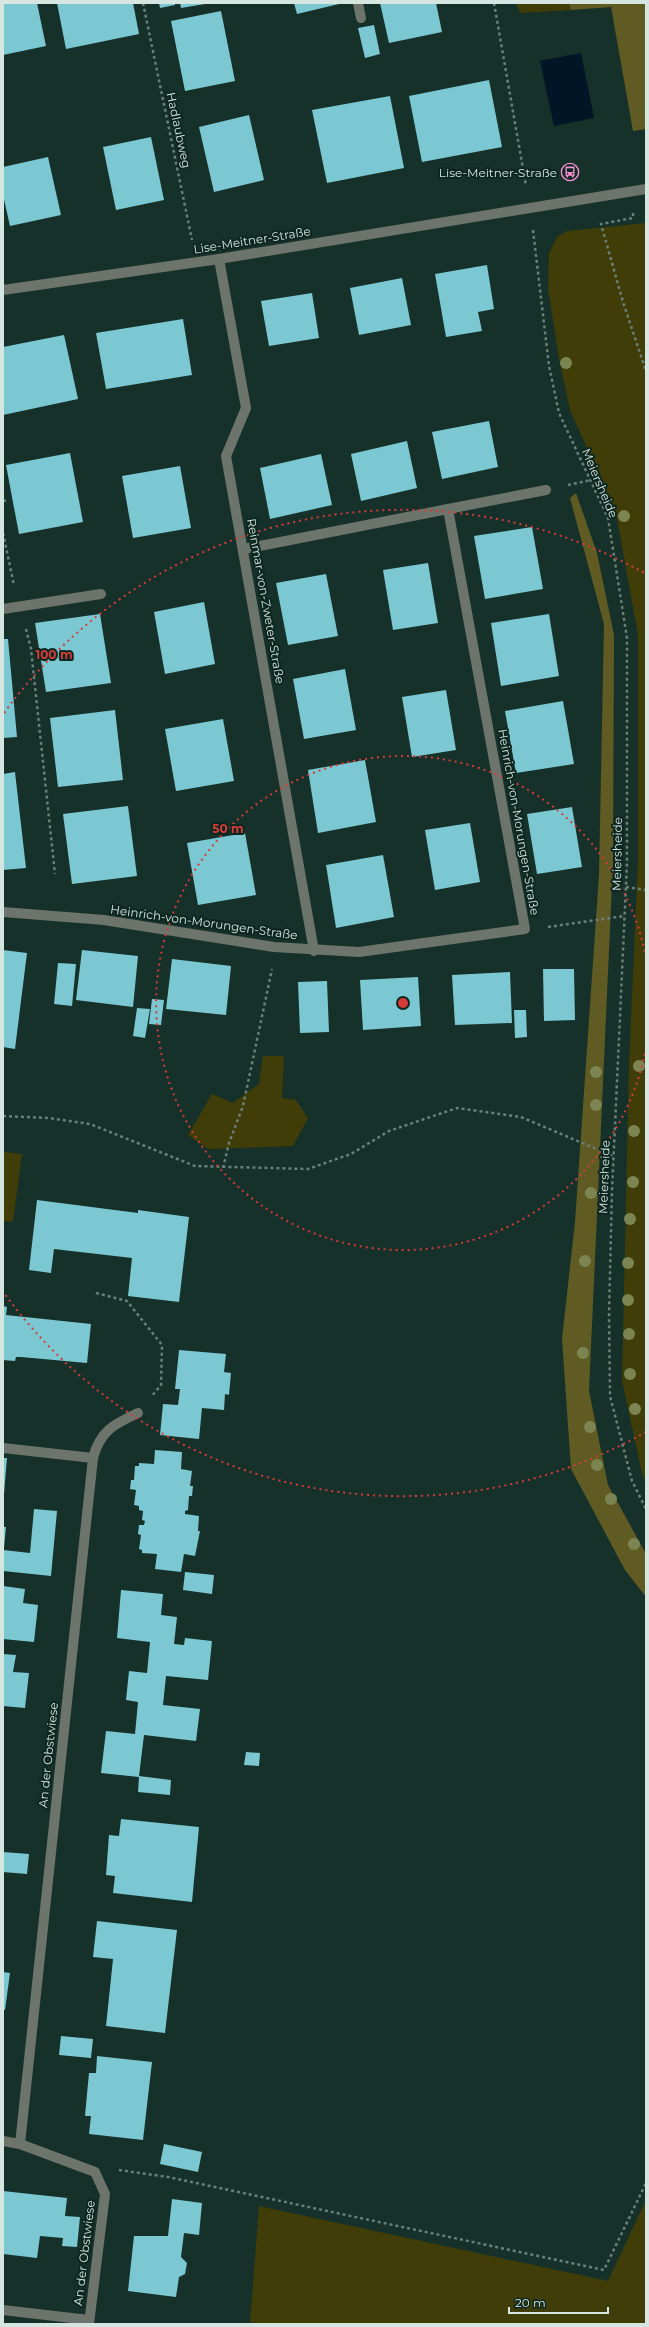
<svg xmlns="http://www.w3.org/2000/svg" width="649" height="2327" font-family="Montserrat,sans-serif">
<rect width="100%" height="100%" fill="#163129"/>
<g fill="#413d08">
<path d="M515,3H569L571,10L521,13Z"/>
<path d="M646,223V1482L642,1473L622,1381L629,1064L638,861V635L616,513L570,410L559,359L548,288L549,253L557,237L567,231Z"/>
<path d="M263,1056H284L282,1098L296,1100L308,1118L293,1146L208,1149L188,1135L212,1094L233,1103L259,1084Z"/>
<path d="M3,1152L22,1154L13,1222L3,1221Z"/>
<path d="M646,2200V2324H263L250,2322L259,2206L608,2281Z"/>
</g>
<g fill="#605b23">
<path d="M569,3H646V129L633,131L611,7L571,10Z"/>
<path d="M576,493L597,553L614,635L613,862L589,1391L608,1485L646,1554V1597L625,1570L571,1469L562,1339L575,1222L599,875L604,624L570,498Z"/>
</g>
<path fill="#001525" d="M581,53L594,118L554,126L540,61Z"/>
<g fill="#7bc8d2">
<path d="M3,3H37L46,46L3,55Z"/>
<path d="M57,3H133L139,34L66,49Z"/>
<path d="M159,3H175V5L160,8Z"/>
<path d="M180,3H205V4L181,8Z"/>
<path d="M294,3H339V4L297,14Z"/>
<path d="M380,3H436L442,32L389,43Z"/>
<path d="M221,11L235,81L185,91L171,21Z"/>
<path d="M374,25L380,54L365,58L358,28Z"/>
<path d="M489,80L502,147L422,162L409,96Z"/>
<path d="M390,96L404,168L327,183L312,110Z"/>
<path d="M249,115L264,180L214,192L199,127Z"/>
<path d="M151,137L164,200L116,210L103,147Z"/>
<path d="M48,157L61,215L10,226L3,195V167Z"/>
<path d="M487,265L494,309L478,312L482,331L446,337L435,274Z"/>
<path d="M402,278L411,325L359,335L350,288Z"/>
<path d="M312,293L319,338L269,346L261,301Z"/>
<path d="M183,319L192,375L106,389L96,333Z"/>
<path d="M64,335L78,399L3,415V347Z"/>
<path d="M489,421L498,467L442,479L432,432Z"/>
<path d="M407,441L417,488L361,501L351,454Z"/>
<path d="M70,453L83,522L19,534L6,465Z"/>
<path d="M321,454L332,505L270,519L260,468Z"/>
<path d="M180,466L191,528L133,538L122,476Z"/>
<path d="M532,527L543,589L485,599L474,536Z"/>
<path d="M428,563L438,623L393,630L383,570Z"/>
<path d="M326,574L338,636L288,645L276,583Z"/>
<path d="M204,602L215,664L165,674L154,612Z"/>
<path d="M100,614L111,683L46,692L35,623Z"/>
<path d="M549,614L559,676L501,686L491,623Z"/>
<path d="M3,639H8L17,737L3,738Z"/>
<path d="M345,669L356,730L304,739L293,679Z"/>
<path d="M446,690L456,750L412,757L402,697Z"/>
<path d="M563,701L574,764L516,773L505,711Z"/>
<path d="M115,710L123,780L58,787L50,718Z"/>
<path d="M223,719L234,781L176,791L165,729Z"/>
<path d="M365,760L376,822L318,833L308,770Z"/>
<path d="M15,772L26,868L3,870V774Z"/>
<path d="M128,806L137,876L72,884L63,814Z"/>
<path d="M572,807L582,867L537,874L527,814Z"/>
<path d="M470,823L480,882L435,890L425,830Z"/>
<path d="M245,833L256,895L198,905L187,843Z"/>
<path d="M383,855L394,917L336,928L326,865Z"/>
<path d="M3,950L27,953L15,1049L3,1047Z"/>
<path d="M82,950L138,956L133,1007L76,1000Z"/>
<path d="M172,959L231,966L226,1015L166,1009Z"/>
<path d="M58,963L76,964L72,1006L54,1004Z"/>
<path d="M543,969H574L575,1020L544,1021Z"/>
<path d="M510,972L512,1023L455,1025L452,975Z"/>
<path d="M418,977L421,1026L363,1030L360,980Z"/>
<path d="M327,981L329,1032L300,1033L298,982Z"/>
<path d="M152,999L164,1000L161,1025L149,1024Z"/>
<path d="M137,1008L150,1009L145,1038L133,1036Z"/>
<path d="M514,1010H526L527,1037L515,1038Z"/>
<path d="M37,1200L138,1213V1210L189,1217L179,1302L128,1296L132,1258L54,1249L51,1273L29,1270Z"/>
<path d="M3,1306L7,1307L6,1315L91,1324L87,1363L21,1357H16L15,1361L3,1360Z"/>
<path d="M179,1350L226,1354L224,1372L231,1373L229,1395L225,1394L224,1410L202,1408L199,1439L160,1435L163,1404L178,1405L180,1389H175Z"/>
<path d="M155,1450L182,1452L181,1469L192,1471L190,1486H193L192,1496H189L188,1510L185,1511V1514L199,1516L198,1531H200L195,1556L184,1554L181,1572L155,1569L157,1554L142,1553V1550L139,1549L141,1535L138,1534L139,1525H144L145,1521L142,1520L143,1511L139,1510V1506L134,1505L136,1490L130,1489L131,1480H134L135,1466H139V1463L154,1464Z"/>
<path d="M3,1458H7L4,1494H3Z"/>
<path d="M34,1509L57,1511L51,1576L3,1571V1550L30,1553Z"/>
<path d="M3,1527H6L4,1548H3Z"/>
<path d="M185,1572L214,1575L212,1594L183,1590Z"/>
<path d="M3,1586L25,1589L23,1603L38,1605L34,1642L3,1639Z"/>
<path d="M121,1590L163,1594L161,1615L177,1617L174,1644L184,1645L185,1638L212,1641L208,1680L166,1676L163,1705L200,1709L196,1741L144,1735L139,1776L171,1780L170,1795L138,1792L139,1777L101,1773L106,1731L135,1734L138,1702L126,1700L129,1671L147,1673L150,1642L117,1638Z"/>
<path d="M3,1654L16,1655L13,1672L29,1673L25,1708L3,1706Z"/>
<path d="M246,1752L260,1753L259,1766L244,1765Z"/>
<path d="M121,1819L199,1827L192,1902L113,1893L115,1876L106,1875L109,1835L119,1836Z"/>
<path d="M3,1852L29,1854L27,1874L3,1872Z"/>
<path d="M97,1921L177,1930L165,2033L106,2026L113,1959L93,1957Z"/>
<path d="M3,1972L10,1973L5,2010H3Z"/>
<path d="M61,2036L93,2039L91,2058L59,2055Z"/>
<path d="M97,2056L152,2062L143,2140L89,2134L91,2116H85L87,2094L89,2073H96Z"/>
<path d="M164,2144L202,2152L198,2172L160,2164Z"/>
<path d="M3,2191L67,2198L65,2216L80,2217L77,2247L62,2246L63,2238L40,2236L37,2258L3,2254Z"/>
<path d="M172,2199L202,2203L199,2235L184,2233L181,2257L187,2263L185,2274L179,2277L176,2297L128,2291L134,2236H168Z"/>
</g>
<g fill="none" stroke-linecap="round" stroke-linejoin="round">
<g stroke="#697f78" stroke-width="2.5" stroke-dasharray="3 3" stroke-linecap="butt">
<path d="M143,3L192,240"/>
<path d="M494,3L526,186"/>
<path d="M633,213V218L601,224L623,302L646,371"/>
<path d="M533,230L549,366L559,413L608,518L627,638V863L612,1191L609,1314L610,1396L632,1481L646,1509"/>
<path d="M568,485L591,480"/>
<path d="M3,501L9,500"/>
<path d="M3,533L14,585"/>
<path d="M26,629L31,649L55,874"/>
<path d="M626,887L646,890"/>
<path d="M548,927L624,916"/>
<path d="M3,1116L49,1118L90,1124L195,1166L308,1169L351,1154L389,1131L457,1108L521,1117L613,1156"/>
<path d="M223,1168L229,1143L243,1106L272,969"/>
<path d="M96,1293L127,1301L162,1345L161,1385L151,1397"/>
<path d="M119,2170L168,2177L604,2270L646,2183"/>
</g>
<g stroke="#6d746b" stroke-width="10">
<path d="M358,3L361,18"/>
<path d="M219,259L246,408L226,456L314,951"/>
<path d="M3,290L219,259L646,189"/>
<path d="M448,509L546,490"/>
<path d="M3,609L101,594"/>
<path d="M3,912L104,920L274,947L359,952L525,929L448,509L244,549"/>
<path d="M3,1448L93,1458L20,2144"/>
<path d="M93,1458C100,1431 114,1424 138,1413"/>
<path d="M3,2141L20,2144L95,2172L105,2194L89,2324"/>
<path d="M3,2310L89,2320"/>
</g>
</g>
<g fill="#7c8552">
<circle cx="566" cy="363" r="6"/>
<circle cx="624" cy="516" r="6"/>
<circle cx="639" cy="1066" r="6"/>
<circle cx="596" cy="1072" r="6"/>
<circle cx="596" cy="1105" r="6"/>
<circle cx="634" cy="1131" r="6"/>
<circle cx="633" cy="1182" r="6"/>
<circle cx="591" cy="1193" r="6"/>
<circle cx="630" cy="1219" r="6"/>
<circle cx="585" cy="1261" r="6"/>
<circle cx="628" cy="1263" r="6"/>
<circle cx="628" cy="1300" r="6"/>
<circle cx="629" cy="1334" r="6"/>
<circle cx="583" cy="1353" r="6"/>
<circle cx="630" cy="1374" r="6"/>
<circle cx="635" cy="1409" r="6"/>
<circle cx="590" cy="1427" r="6"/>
<circle cx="597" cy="1465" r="6"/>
<circle cx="611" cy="1499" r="6"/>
<circle cx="634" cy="1544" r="6"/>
</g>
<g fill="none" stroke="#d63b3a" stroke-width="2" stroke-dasharray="2 4">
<path d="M646 1048A247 247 0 1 1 646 958"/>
<path d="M646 1432A493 493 0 0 1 4 1293M4 713A493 493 0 0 1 646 574"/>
</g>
<defs>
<symbol id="bus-ring" viewBox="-11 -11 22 22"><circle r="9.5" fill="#0c2720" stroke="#f491d3" stroke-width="1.5"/><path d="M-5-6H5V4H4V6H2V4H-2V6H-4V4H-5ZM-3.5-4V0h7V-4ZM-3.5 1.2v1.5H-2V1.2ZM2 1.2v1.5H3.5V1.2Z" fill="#f491d3"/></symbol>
</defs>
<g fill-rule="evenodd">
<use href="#bus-ring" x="560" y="162" width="20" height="20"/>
</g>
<g text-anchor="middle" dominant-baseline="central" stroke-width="4" stroke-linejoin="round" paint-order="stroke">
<g font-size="12" fill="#d5e5df" stroke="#0c2720">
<text transform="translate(179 130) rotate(78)">Hadlaubweg</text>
<text transform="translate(252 240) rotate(-9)">Lise-Meitner-Straße</text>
<text transform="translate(600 483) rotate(67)">Meiersheide</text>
<text transform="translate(266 601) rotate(80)">Reinmar-von-Zweter-Straße</text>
<text transform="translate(519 822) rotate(80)">Heinrich-von-Morungen-Straße</text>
<text transform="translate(617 854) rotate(-89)">Meiersheide</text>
<text transform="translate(204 922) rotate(8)">Heinrich-von-Morungen-Straße</text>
<text transform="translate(604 1177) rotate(-88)">Meiersheide</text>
<text transform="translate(48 1755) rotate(-84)">An der Obstwiese</text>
<text transform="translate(84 2253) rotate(-83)">An der Obstwiese</text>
</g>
<g font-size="12" fill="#d5e5df" stroke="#0c2720" text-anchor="end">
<text x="557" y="172">Lise-Meitner-Straße</text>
</g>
</g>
<circle cx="403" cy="1003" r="6" fill="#d63b3a" stroke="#0c2720" stroke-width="2"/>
<g font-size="12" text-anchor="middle" font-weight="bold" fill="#d63b3a" stroke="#0c2720" stroke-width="4" stroke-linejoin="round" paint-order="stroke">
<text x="54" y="659">100 m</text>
<text x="228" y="833">50 m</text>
</g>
<rect width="649" height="2327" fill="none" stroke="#d5e5df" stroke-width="8"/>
<path d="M509 2307v6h99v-6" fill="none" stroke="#d5e5df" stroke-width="2"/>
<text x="515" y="2307" font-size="12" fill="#d5e5df" stroke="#0c2720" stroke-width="3" paint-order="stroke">20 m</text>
</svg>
